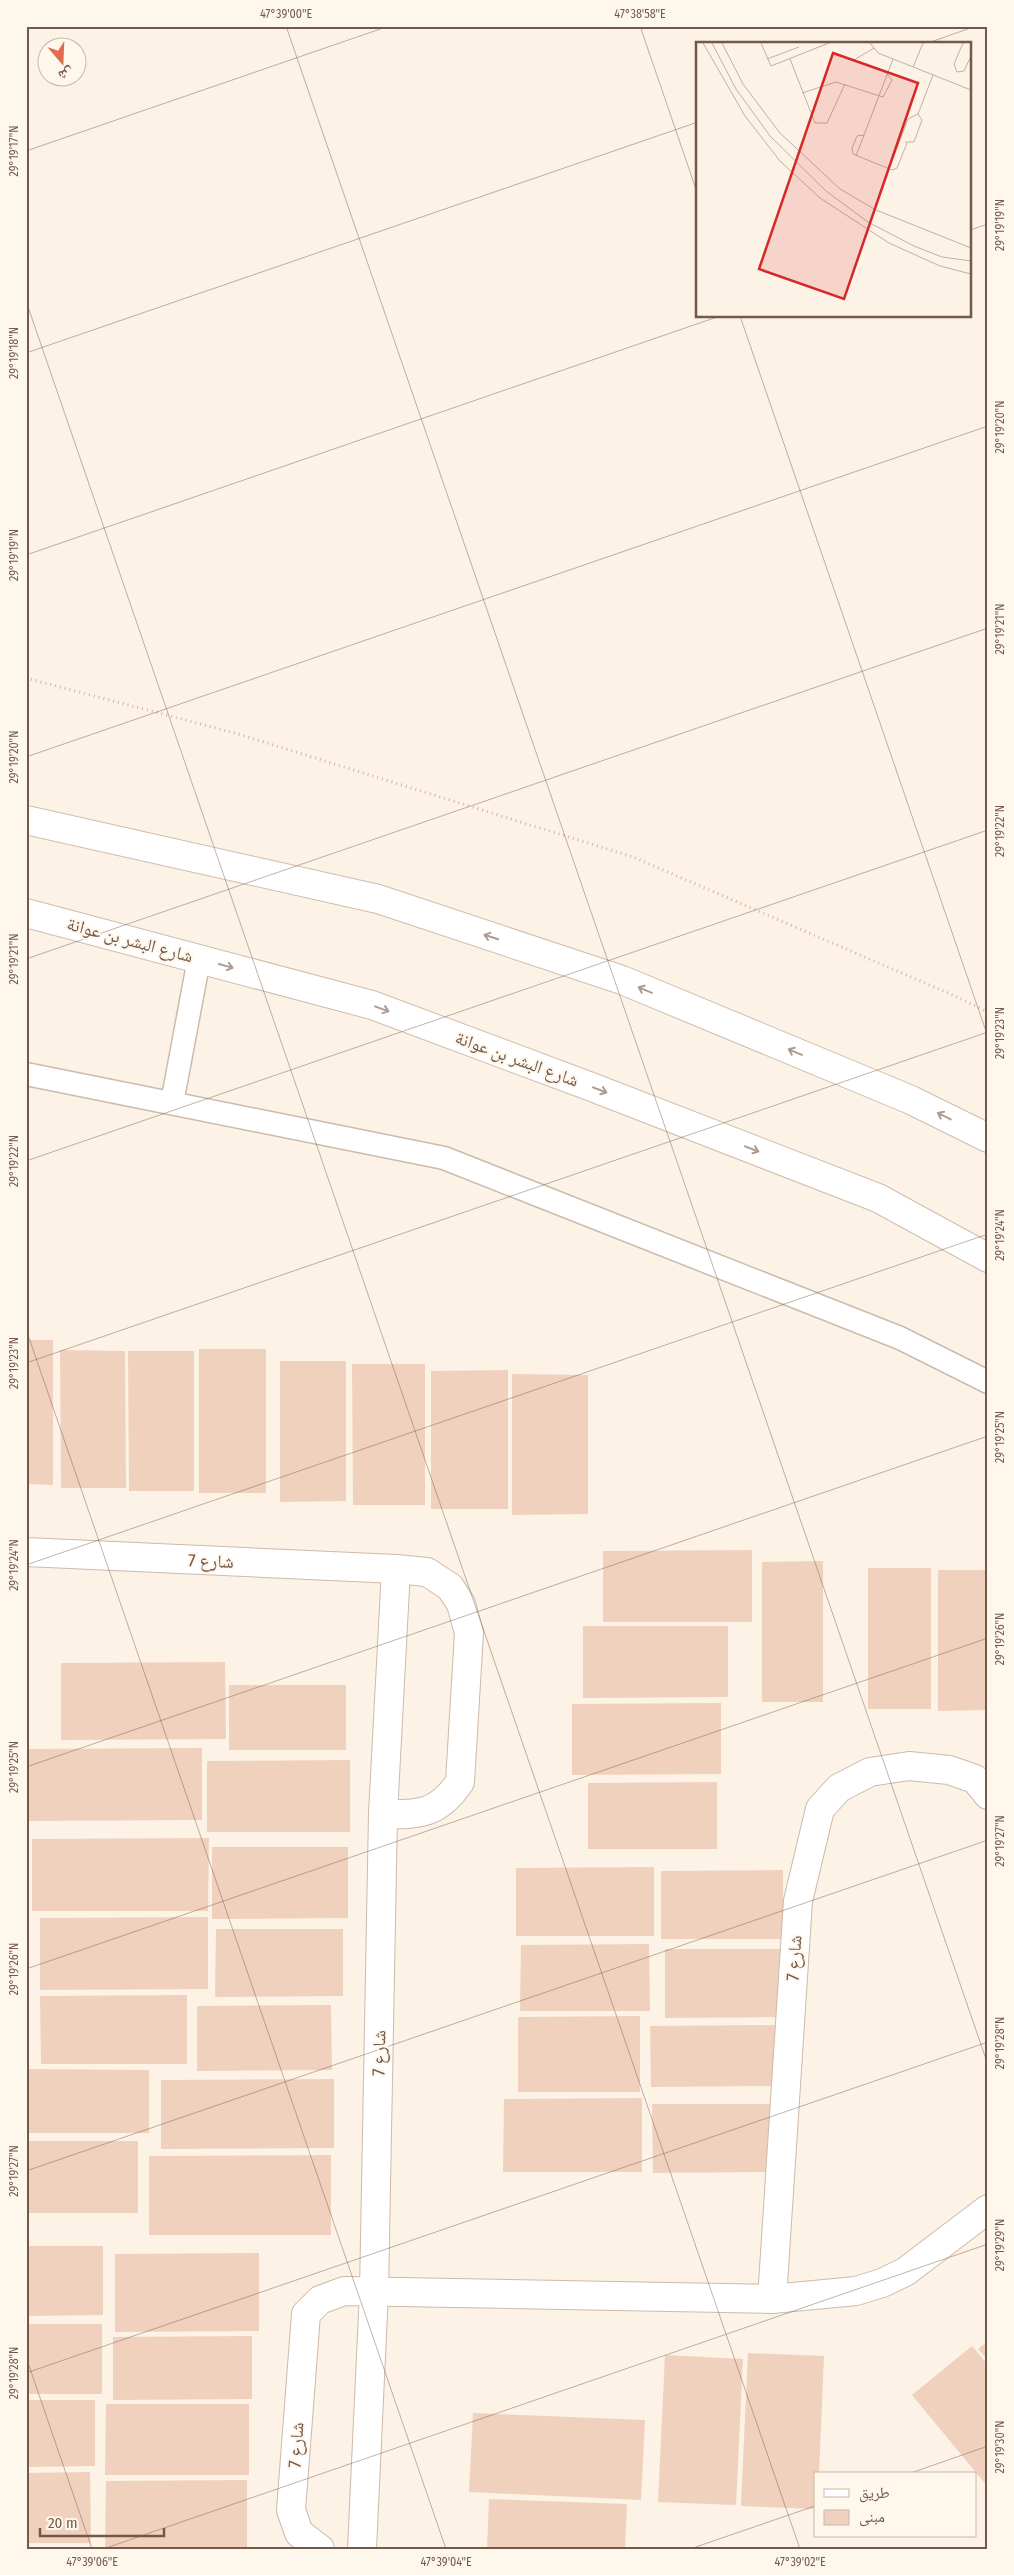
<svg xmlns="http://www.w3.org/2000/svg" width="1014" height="2575" font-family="'Fira Sans Condensed','Noto Naskh Arabic',sans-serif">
<rect width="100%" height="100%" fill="#fcf2e6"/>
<g fill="#f0d1be">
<path d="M26,1340H53V1485L26,1484Z"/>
<rect x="199" y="1349" width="67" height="144"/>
<path d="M60,1350L125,1351L126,1488H61Z"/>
<path d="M128,1351H194V1491H129Z"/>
<path d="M280,1361H346V1501L280,1502Z"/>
<path d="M352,1364H425V1505H353Z"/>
<path d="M508,1370V1509H431V1371Z"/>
<path d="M512,1374L588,1375V1514L512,1515Z"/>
<path d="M752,1550V1622H603V1551Z"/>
<path d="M823,1561V1702H762V1562Z"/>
<rect x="868" y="1568" width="63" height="141"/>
<path d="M938,1570H988V1710L938,1711Z"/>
<path d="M583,1626H728V1697L583,1698Z"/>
<path d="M225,1662L226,1739L61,1740V1663Z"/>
<rect x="229" y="1685" width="117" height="65"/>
<path d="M721,1703V1774L572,1775V1704Z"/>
<path d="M202,1748V1820L29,1821V1749Z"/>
<path d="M350,1760V1832H207V1761Z"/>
<path d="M717,1782V1849H588V1783Z"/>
<path d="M209,1838L208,1911H32V1839Z"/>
<path d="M212,1847H348V1918L212,1919Z"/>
<path d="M654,1867V1936H516V1868Z"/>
<path d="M783,1870V1939H661V1871Z"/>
<path d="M208,1917V1989L40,1990V1918Z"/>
<path d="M216,1929H343V1996L215,1997Z"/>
<path d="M649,1944L650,2011H520L521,1945Z"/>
<path d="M665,1949H785V2017L665,2018Z"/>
<path d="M187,1995V2064H41L40,1996Z"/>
<path d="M331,2005L332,2070L197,2071V2006Z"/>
<path d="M640,2016V2092H518V2017Z"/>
<path d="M779,2025V2086L651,2087L650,2026Z"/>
<path d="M26,2069L149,2070V2133H26Z"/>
<path d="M334,2079V2148L161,2149V2080Z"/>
<path d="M642,2098V2172H503L504,2099Z"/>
<path d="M652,2104H774V2172L653,2173Z"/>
<rect x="26" y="2141" width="112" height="72"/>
<path d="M331,2155V2235H149V2156Z"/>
<path d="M26,2246H103V2315L26,2316Z"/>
<path d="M259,2253V2331L115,2332V2254Z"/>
<rect x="26" y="2324" width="76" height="70"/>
<path d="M252,2336V2399L113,2400V2337Z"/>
<path d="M988,2341V2360L978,2349Z"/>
<path d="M972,2346L988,2365V2487L912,2395Z"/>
<path d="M748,2353L824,2356L819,2474H815V2509L741,2506Z"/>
<path d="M665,2355L743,2359L736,2505L658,2502Z"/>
<path d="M26,2400H95V2466L26,2467Z"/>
<path d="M106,2404H249V2475H105Z"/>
<path d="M473,2413L645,2420L641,2500L469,2492Z"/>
<path d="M90,2472L91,2543H26V2473Z"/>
<path d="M247,2480V2549H105L106,2481Z"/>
<path d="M489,2499L627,2504L625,2549H487Z"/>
</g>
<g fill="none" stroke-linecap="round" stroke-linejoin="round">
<defs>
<g id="lane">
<path d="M26,1074L444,1158L900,1338L988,1382"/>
<path d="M172,1103L199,959"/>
</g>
<g id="street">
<path d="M26,1552L396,1569L427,1572L450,1587L461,1604L469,1633L460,1782C438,1814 420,1815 383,1814"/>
<path d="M772,2299L798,1901L820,1809L839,1788L870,1772L909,1766L949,1770L975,1779L988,1795"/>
<path d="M320,2549L299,2533L291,2510L306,2314L320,2300L344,2291L772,2299L856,2291L882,2283L905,2272L988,2209"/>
<path d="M362,2549L374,2292L383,1814L396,1569"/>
</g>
<g id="secondary">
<path d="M26,820L378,899L622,980L911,1100L988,1138"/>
<path d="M26,913L372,1005L589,1086L878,1198L988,1258"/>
</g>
</defs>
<use href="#lane" stroke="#cdbaac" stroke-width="25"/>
<use href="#street" stroke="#cdbaac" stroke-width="30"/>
<use href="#secondary" stroke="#d2bcad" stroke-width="30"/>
<path stroke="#d5b4a1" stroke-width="3" stroke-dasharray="1 4" stroke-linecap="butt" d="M26,678L238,734L633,857L955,996L988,1012"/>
<use href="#lane" stroke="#fff" stroke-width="22"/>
<use href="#street" stroke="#fff" stroke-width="28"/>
<use href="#secondary" stroke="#fff" stroke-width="28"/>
</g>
<defs><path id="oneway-shaft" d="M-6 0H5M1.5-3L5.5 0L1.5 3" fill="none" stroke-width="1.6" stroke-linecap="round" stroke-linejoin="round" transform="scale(1.25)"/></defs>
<g stroke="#ac9b93">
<use href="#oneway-shaft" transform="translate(491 937) rotate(-162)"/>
<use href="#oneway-shaft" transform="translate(226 966) rotate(15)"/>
<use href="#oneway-shaft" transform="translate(645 990) rotate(-157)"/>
<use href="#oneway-shaft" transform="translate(382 1009) rotate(20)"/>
<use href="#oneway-shaft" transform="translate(795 1052) rotate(-157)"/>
<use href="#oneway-shaft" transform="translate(600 1090) rotate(21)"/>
<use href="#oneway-shaft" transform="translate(944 1116) rotate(-153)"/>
<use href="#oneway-shaft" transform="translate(752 1149) rotate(21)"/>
</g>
<path fill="none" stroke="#74594b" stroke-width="1" stroke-opacity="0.45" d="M286,26L988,2065M640,26L698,195M925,44L976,26M26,151L389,26M970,230L988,224M26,301L800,2549M740,316L988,1037M26,353L698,122M26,555L720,316M26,757L988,426M26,959L988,628M26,1161L988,830M26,1329L446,2549M26,1363L988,1032M26,1565L988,1234M26,1767L988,1436M26,1969L988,1638M26,2171L988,1840M26,2357L92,2549M26,2373L988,2042M908,2474L988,2446M103,2549L988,2244M690,2549L815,2506"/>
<g text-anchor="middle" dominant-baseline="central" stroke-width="4" stroke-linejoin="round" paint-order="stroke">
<g font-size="18" fill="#74594b" stroke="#fef7ec">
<text transform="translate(130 940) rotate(15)">شارع البشر بن عوانة</text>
<text transform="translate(517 1059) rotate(20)">شارع البشر بن عوانة</text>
<text transform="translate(211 1561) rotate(2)">شارع 7</text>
<text transform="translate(794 1958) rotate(-86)">شارع 7</text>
<text transform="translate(379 2053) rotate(-89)">شارع 7</text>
<text transform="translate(296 2445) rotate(-86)">شارع 7</text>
</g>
</g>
<g transform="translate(696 42)">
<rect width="275" height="275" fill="#fcf2e6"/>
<path fill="none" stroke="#c2b0a3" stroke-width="1" d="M7,1L49,74L84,119L124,156L193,201L244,224L275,232M16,1L40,47L74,94L130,149L172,180L218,204L246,215L275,219M26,1L47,42L84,91L144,147L180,168L275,206M65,1L75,24L133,1M174,1L182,11L275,48M71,17L103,5M94,17L119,81H131L149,42M158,18L178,6M217,25L227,1M261,30L258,22L267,1M261,30L268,29L275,14M106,51L140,40L187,55L196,38L191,32M222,72L237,33M168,93L161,94L156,106L157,112L196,128L201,126L211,101M209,100H218L226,78L222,72M160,114L197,17M193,127L212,77L222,72"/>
<path fill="#d62828" fill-opacity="0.15" stroke="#d62828" stroke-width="2.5" d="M137,11L222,41L148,257L63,227Z"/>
<rect width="275" height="275" fill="none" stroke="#74594b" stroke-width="2.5"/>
</g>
<rect width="1014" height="2575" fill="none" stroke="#fef7ec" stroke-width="55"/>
<rect x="814" y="2472" width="162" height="65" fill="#fef7ec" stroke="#c7b8ac"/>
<rect x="824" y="2489" width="25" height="8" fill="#ffffff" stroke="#c7b8ac"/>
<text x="859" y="2498" font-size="15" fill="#74594b">طريق</text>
<rect x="824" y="2510" width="25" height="15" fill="#f0d1be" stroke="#c7b8ac"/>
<text x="859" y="2522" font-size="15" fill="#74594b">مبنى</text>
<g transform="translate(62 62) rotate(161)"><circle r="24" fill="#fef7ec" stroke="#c7b8ac"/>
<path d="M0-4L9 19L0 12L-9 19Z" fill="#e16b4f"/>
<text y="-8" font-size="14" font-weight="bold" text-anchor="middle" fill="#74594b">ش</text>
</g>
<path d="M40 2528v8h124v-8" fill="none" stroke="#74594b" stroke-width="2.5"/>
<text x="48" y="2528" font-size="15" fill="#74594b" stroke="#fef7ec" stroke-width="4" paint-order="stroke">20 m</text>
<rect x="28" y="28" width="958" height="2520" fill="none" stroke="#74594b" stroke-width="2"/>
<g font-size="12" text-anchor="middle" fill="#74594b">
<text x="286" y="18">47°39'00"E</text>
<text x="640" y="18">47°38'58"E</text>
<text transform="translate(14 151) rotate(-90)" y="4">29°19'17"N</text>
<text transform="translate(1000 225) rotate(-90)" y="4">29°19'19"N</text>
<text transform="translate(14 353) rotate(-90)" y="4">29°19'18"N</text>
<text transform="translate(1000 427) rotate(-90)" y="4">29°19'20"N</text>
<text transform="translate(14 555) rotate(-90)" y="4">29°19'19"N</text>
<text transform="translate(1000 629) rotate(-90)" y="4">29°19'21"N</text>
<text transform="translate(14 757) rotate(-90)" y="4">29°19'20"N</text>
<text transform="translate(1000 831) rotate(-90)" y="4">29°19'22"N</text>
<text transform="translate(14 959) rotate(-90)" y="4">29°19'21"N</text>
<text transform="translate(1000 1033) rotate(-90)" y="4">29°19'23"N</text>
<text transform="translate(14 1161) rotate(-90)" y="4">29°19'22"N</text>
<text transform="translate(1000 1235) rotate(-90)" y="4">29°19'24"N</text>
<text transform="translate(14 1363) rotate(-90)" y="4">29°19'23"N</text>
<text transform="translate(1000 1437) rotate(-90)" y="4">29°19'25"N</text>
<text transform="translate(14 1565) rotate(-90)" y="4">29°19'24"N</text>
<text transform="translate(1000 1639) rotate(-90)" y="4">29°19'26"N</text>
<text transform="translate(14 1767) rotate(-90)" y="4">29°19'25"N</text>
<text transform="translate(1000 1841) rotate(-90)" y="4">29°19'27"N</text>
<text transform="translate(14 1969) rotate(-90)" y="4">29°19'26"N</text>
<text transform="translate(1000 2043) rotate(-90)" y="4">29°19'28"N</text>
<text transform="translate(14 2171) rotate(-90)" y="4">29°19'27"N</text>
<text transform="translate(1000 2245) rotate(-90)" y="4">29°19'29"N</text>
<text transform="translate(14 2373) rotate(-90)" y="4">29°19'28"N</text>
<text transform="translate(1000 2447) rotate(-90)" y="4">29°19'30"N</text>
<text x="92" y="2566">47°39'06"E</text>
<text x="446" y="2566">47°39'04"E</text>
<text x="800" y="2566">47°39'02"E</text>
</g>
</svg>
